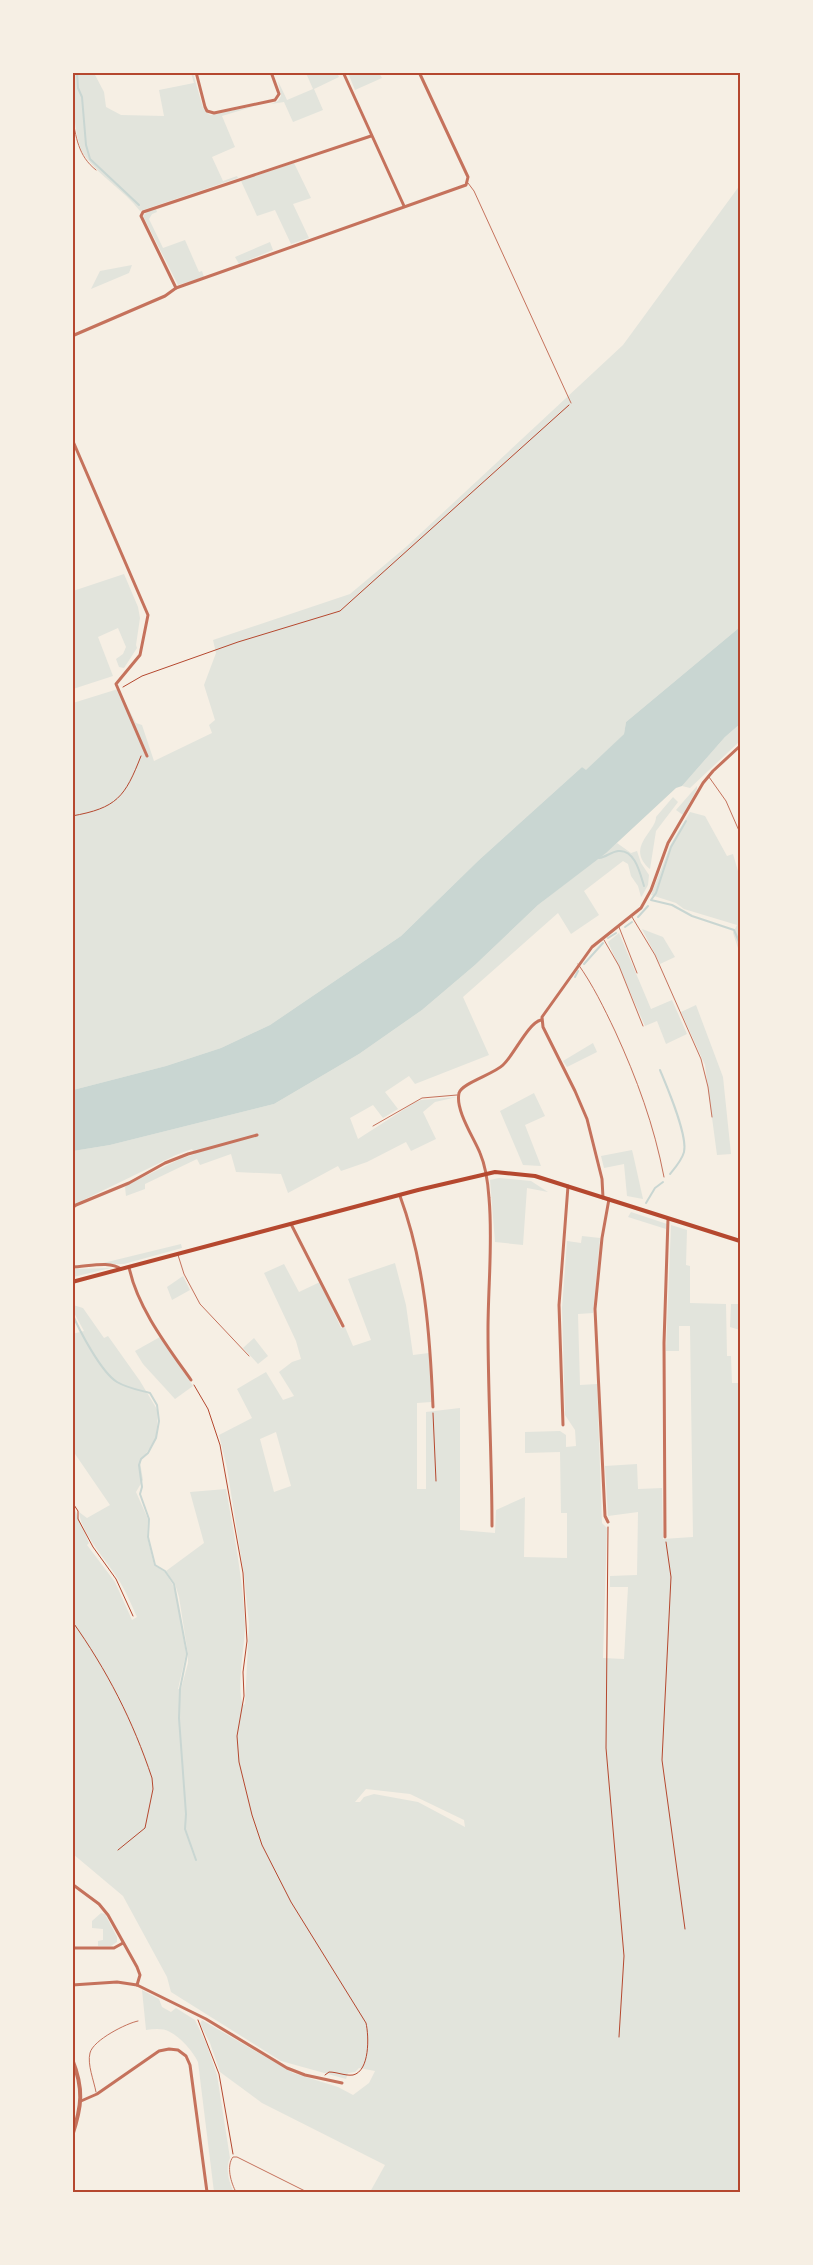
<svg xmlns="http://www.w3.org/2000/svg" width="813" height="2265" font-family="Helvetica,sans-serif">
<rect width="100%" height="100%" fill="#f6efe4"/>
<g fill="#e2e4dc" fill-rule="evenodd">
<path d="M72,73H94L104,92L106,107L121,115L164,116L159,90L194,83L191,73H193L203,108L210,115L255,106L222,116L235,147L212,157L223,181L237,176L238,178L140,211C124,190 100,177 85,156C73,141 73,92 72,73Z"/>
<path d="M306,73H337L339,77L314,89L323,110L293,122L284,102L271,104L278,101L281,96L278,81L287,100L313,89Z"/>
<path d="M348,73H379L382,78L355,90Z"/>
<path d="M294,163L311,198L293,204L309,238L291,244L275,210L257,216L241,181Z"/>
<path d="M740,185V627L626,722L624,734L586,771L582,767L479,860L401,936L270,1025L221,1048L166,1066L73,1090V703L118,689L136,723L142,725L154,761L212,733L209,725L215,720L204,685L216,653L213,640L350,594L406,547L623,345Z"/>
<path d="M156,209L157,212L152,214L149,219L163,248L185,240L199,272L202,271L204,277L178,285L143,216L147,212Z"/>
<path d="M270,242L273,250L239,264L235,257Z"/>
<path d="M132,265L129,273L91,289L100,271Z"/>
<path d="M124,574L138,607L140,618L136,645L137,648L124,668L119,667L116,659L123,654L126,647L118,628L98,637L113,676L73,689V591Z"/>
<path d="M740,724V741L690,788L682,786L725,737Z"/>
<path d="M697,786V789L683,815L676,810Z"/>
<path d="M673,797L678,802L656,831L650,869C625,847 656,832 656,817Z"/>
<path d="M690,812L705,816L727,856L733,854L740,878V954L733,933L737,925L684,909L676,903L651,895L671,844Z"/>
<path d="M617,843L631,853L637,851L641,863L649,875L648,885L642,896L641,897L638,886L631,876L628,864L623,861L584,891L599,915L571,934L558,913L463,997L489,1055L415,1084L409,1076L385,1092L398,1109L383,1118L373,1105L350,1118L358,1139L414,1103L421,1100L457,1097L435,1102L423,1112L436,1139L411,1151L406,1142L367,1162L341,1171L338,1166L288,1193L281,1174L236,1172L231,1154L200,1165L197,1159L145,1184V1189L126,1196L125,1187L127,1185L180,1159L195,1154L192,1149L176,1155L73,1205V1151L110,1145L274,1104L359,1054L422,1010L475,965L538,905Z"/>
<path d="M642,929L663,937L675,957L660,964Z"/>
<path d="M619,933L651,1009L672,1000L687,1034L666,1044L657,1021L645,1026L608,942Z"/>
<path d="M696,1005L723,1077L731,1154L717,1155L705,1065L681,1012Z"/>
<path d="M593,1043L597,1052L567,1067L563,1061Z"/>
<path d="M534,1093L545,1116L525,1125L541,1166L523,1165L500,1111Z"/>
<path d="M632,1150L633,1154L643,1199L627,1196L624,1164L604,1168L601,1156Z"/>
<path d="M499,1178L531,1181L548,1192L527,1188L523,1245L495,1242L490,1180Z"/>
<path d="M631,1212L667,1224L666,1229L628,1217Z"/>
<path d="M671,1225L687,1230L686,1265L690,1266V1303L726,1304L727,1356H731L732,1383H740V2192H370L385,2165L262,2103L220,2072L210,2043L200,2024L202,2020L293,2073L338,2087L353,2095L369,2083L375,2071L359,2068L355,2072L348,2073L346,2079L281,2061L171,1992L167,1977L123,1896L73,1854V1510H75L89,1543L87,1545L115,1582L132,1620L137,1617C131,1604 126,1591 118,1579C107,1561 81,1533 79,1512L87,1518L110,1505L73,1451L72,1334L84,1331L73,1311V1305L83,1308L104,1338L108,1336L140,1381L158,1411L156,1439L140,1462L143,1480L136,1492L148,1519L147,1536L154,1565L165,1572L173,1585L177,1598L186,1654L178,1689H181L188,1663V1654L179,1597L175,1584L166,1571L204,1543L190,1492L226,1489C234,1534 243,1579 245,1625C245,1646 236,1687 243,1705L245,1704L249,1624L244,1575L227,1468L219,1435L252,1418L237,1389L266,1372L283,1400L294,1396L279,1372L292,1362L301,1359L296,1341L264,1273L284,1264L299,1292L320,1282L341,1328L345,1327L353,1346L371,1340L348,1279L395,1263L406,1305L413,1355L429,1353L431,1402L417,1403V1489H426V1412L460,1408V1530L495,1533L496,1510L525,1497L524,1557L567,1558V1513H561L560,1452L525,1453V1432L560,1431L566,1435V1447L576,1446L575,1430L565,1415L562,1308L567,1241L581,1243L582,1236L600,1238L593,1313L578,1314L580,1385L597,1384L602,1523L607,1528L603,1658L624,1659L628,1587H610V1576L637,1575L638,1512L608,1516L605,1466L637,1464L638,1489L662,1488L663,1539L693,1537L690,1326H679V1351H666ZM276,1432L291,1486L274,1492L260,1439ZM366,1789L410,1794L464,1820L465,1827L418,1802L374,1794L364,1797L360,1802H355Z"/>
<path d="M181,1244L182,1248L124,1264H99Z"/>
<path d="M111,1268L73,1277V1269Z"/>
<path d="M183,1276L190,1290L172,1300L167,1287Z"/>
<path d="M731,1304H740V1330L730,1327Z"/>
<path d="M160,1337L193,1386L175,1399L143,1364L135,1351Z"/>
<path d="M254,1338L268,1356L258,1364L243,1348Z"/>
<path d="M101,1913L105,1914L117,1937V1942L111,1946H98V1941L103,1940V1929L92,1928V1921Z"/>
<path d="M142,1990L159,1999L162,2007L171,2012L176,2008L195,2020L207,2045L217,2075L230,2158C225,2168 229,2183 234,2192H214L198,2062C193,2051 180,2037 170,2032C163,2028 154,2029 146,2030Z"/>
</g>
<path fill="#c9d6d2" d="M740,627V724L725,737L682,786L676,788L606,853L538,905L475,965L422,1010L359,1054L274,1104L110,1145L73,1151V1090L166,1066L221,1048L270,1025L401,936L479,860L582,767L586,770L624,734L626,722Z"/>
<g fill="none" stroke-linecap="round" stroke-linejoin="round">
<g stroke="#c9d6d2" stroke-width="2">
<path d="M77,72L78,88L82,97L86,145L90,159L139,205"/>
<path d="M686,821L671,847L656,893L651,900L672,905L692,916L734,930L740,944"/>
<path d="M599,858C606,857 611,852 618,851C635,849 640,873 644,886"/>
<path d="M638,917L648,906"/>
<path d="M625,927L632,922"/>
<path d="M608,938L616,933"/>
<path d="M584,964L603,943"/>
<path d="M575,977L578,971"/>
<path d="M660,1070C667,1087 688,1135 684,1152C682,1160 675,1168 670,1174"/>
<path d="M646,1203L655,1188L663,1182"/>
<path d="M72,1313C79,1330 101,1372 117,1382C127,1388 139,1390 150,1393L157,1405L159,1421L156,1438L148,1453L141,1459L139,1465L142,1487L140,1494L149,1519L148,1537L155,1565L165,1571L174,1584L187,1654L180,1689L179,1718L186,1814L185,1829L196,1860"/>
</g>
<g stroke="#b5482f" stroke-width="1">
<path d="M123,687L142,676L238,642L340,611L569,405"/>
<path d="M72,816C117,808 125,797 141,756"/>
<path d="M194,1385L208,1409L220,1445L243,1573L247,1641L243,1672L244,1696L237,1736L239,1762L252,1815L262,1845L291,1902L366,2023C369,2036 370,2071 353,2075C345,2076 337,2072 329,2072L325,2075"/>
<path d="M433,1413L436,1481"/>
<path d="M72,1502L78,1511V1519L93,1547L116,1579L133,1616"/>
<path d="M608,1527L606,1748L624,1956L619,2037"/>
<path d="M666,1542L671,1577L662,1760L685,1929"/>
<path d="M72,1621C107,1670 133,1721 152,1778L153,1789L145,1828L118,1850"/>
<path d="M198,2020L219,2074L233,2154"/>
</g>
<g stroke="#c5725c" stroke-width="1">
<path d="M72,115C76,137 78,156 96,170"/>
<path d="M468,183L474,191L571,403"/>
<path d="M709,777L726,801L740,833"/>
<path d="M632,917L655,955L701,1059L708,1087L712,1117"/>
<path d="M619,927L637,973"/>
<path d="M604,940L619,966L643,1026"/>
<path d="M578,964C593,985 604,1008 615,1031C637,1079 654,1125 664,1177"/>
<path d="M373,1126L422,1098L457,1095"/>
<path d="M178,1255L184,1274L200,1304L249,1356"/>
<path d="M96,2092C94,2081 87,2064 90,2053C93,2040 127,2023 138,2021"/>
<path d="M236,2192C231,2183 226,2166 233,2157H237L307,2192"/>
</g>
<g stroke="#c5725c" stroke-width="3">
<path d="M196,72L205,107L207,111L214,113L275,100L279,94L271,72"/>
<path d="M343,72L404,206"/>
<path d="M176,288L141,216L143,212L371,136"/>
<path d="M72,336L165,296L176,288L466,185L468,177L419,72"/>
<path d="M72,439L148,615L140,655L116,684L147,756"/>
<path d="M400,1196C425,1264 430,1335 433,1407"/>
<path d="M603,1198L602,1179L587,1119L575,1091L543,1027L542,1017L592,947L641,908L651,890L668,843L703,783L713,771L740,746"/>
<path d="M72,1208L76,1205L129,1183L165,1163L188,1154L257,1135"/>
<path d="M291,1224L343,1326"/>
<path d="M72,1267C86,1267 110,1260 121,1269"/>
<path d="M129,1267C137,1307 167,1346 191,1380"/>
<path d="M563,1425L559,1305L568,1186"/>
<path d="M608,1522L605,1516L595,1309L602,1238L609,1199"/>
<path d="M492,1526C492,1461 488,1395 488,1330C488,1286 493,1242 489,1198C488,1183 486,1167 480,1153C474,1138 455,1110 459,1093C462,1083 494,1074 503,1065C514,1055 528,1023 541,1020"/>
<path d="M665,1537L664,1343L668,1219"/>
<path d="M72,1884L99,1904L108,1915L137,1967L140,1975L137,1985"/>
<path d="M72,1948H114L123,1943"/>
<path d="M72,1985L117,1982L137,1985L206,2019L287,2068L305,2075L342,2083"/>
<path d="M81,2101L97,2094L159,2051L169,2049L178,2050L186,2056L190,2065L207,2192"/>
</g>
<path stroke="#c5725c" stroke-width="4" d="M72,2059C84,2089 82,2106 72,2136"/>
<path stroke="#b5482f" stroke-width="4" d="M72,1282L418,1190L495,1172L535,1176L740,1241"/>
</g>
<rect width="813" height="2265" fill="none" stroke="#f6efe4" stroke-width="148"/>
<rect x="74" y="74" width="665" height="2117" fill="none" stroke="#b5482f" stroke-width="2"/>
</svg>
